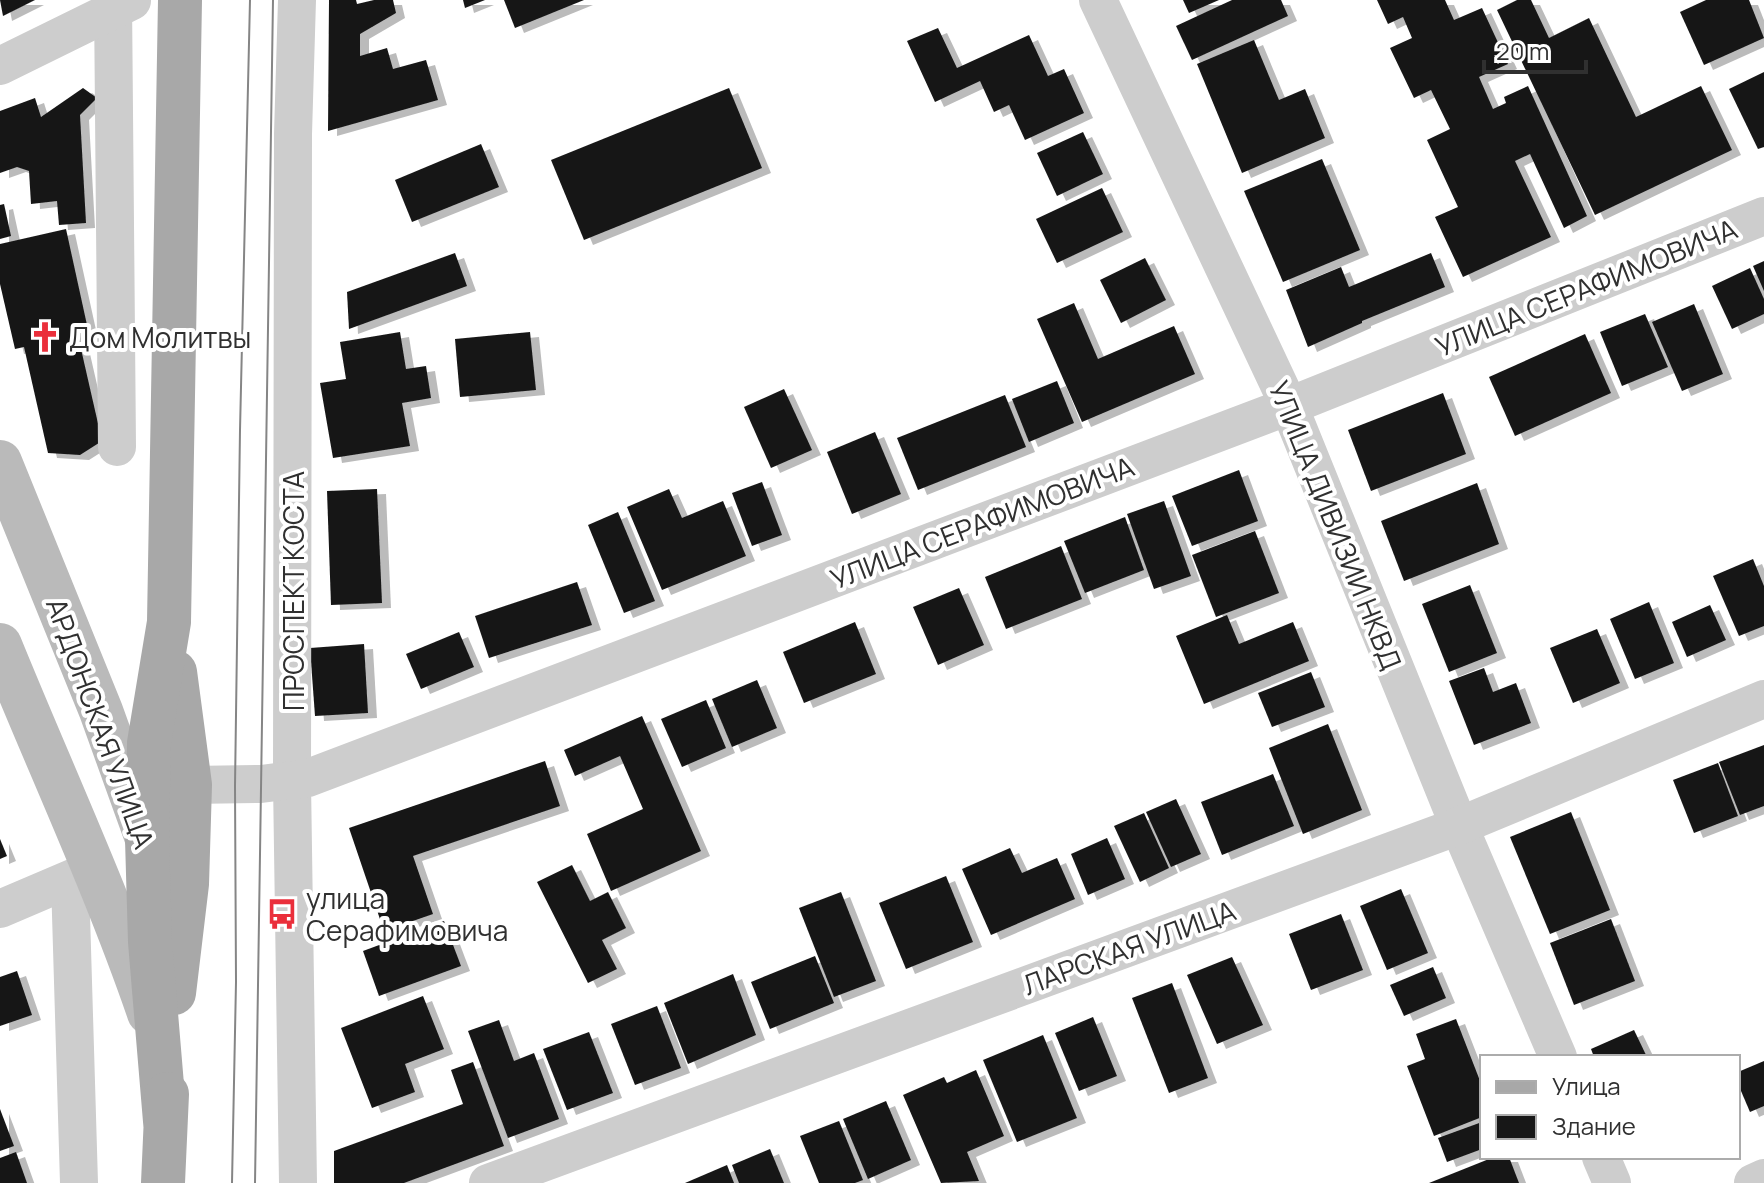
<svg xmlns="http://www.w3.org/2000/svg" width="1764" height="1183" font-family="Manrope,sans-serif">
<defs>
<filter id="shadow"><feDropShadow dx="9" dy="5" stdDeviation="0" flood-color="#0004"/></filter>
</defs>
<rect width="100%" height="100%" fill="#fff"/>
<g fill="#171717" filter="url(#shadow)">
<path d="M0,0H35L3,16Z"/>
<path d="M329,0H356L357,4L374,0H393L396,13L360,34V56L387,48L393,69L426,60L438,100L328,131Z"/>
<path d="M463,0H485L465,8Z"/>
<path d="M504,0H584L515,28Z"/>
<path d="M1183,0H1219L1189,13Z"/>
<path d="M1232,0H1281L1288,16L1192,60L1176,26Z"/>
<path d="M1377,0H1445L1454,20L1482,8L1508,64L1479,77L1493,109L1506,103L1504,97L1528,86L1587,216L1564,228L1530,154L1515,161L1551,237L1463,277L1435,217L1458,207L1427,140L1450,129L1431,90L1414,98L1390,48L1412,38L1403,17L1388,24Z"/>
<path d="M1517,0H1531L1549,38L1589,18L1636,117L1701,86L1732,150L1595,215L1497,10Z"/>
<path d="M1706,0H1749L1764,38L1704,65L1680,12Z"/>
<path d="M938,28L957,68L1029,35L1048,76L1064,69L1084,113L1025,140L1009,105L994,112L980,81L935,102L907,41Z"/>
<path d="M1254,40L1279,100L1305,89L1325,138L1242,173L1197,64Z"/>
<path d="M1764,72V147L1758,149L1729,89Z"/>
<path d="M83,88L97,98L80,115L86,223L59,225L57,201L31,204L29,171L17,167L0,173V111L35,98L41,117Z"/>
<path d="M729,88L762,168L584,240L551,160Z"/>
<path d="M1083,132L1103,174L1057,196L1037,153Z"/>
<path d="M481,144L499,187L412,222L395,180Z"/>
<path d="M1322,159L1360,250L1283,282L1244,191Z"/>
<path d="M1102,188L1123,232L1057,263L1036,219Z"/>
<path d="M4,204L11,236L0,239V205Z"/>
<path d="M66,229L87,325L76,327L102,441L80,455L48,453L24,347L15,349L0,284V244Z"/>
<path d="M455,253L467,286L349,329L347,292Z"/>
<path d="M1431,253L1445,287L1362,321V323L1308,347L1286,290L1341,267L1349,287Z"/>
<path d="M1145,258L1166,300L1121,323L1100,280Z"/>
<path d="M1764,261V291L1753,266Z"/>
<path d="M1750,268L1764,299V314L1732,329L1712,286Z"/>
<path d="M1074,303L1098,359L1174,326L1195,374L1082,422L1037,319Z"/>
<path d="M1694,304L1723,374L1682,391L1652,322Z"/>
<path d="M1645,314L1668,367L1622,386L1600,332Z"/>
<path d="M400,332L406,369L426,366L431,398L402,403L410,446L333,458L320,383L346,379L340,342Z"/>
<path d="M530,332L536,390L460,397L455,339Z"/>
<path d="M1585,334L1611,393L1515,436L1489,377Z"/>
<path d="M1057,381L1074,423L1029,442L1012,399Z"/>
<path d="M784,389L812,450L771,468L744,407Z"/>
<path d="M1443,393L1466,454L1371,491L1348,430Z"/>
<path d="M1005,395L1026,447L918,490L897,438Z"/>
<path d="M875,432L901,494L852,514L827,452Z"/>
<path d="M1239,470L1258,521L1192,546L1172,496Z"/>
<path d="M762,482L782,535L752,546L732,493Z"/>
<path d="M1477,483L1499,544L1404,581L1381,521Z"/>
<path d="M377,489L382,603L331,605L327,491Z"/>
<path d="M669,489L682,518L723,501L746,556L662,590L627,507Z"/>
<path d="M1164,501L1191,576L1154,589L1127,514Z"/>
<path d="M618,512L655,601L624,613L588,525Z"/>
<path d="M1125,517L1144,570L1085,593L1064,541Z"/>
<path d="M1255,531L1279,593L1216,617L1192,555Z"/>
<path d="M1061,546L1082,599L1006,629L985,577Z"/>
<path d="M1753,559L1764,586V626L1739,636L1713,576Z"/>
<path d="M577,582L592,625L489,658L475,616Z"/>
<path d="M1470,585L1497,653L1449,672L1422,604Z"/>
<path d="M959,588L984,645L938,665L913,607Z"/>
<path d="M1649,602L1674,663L1635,679L1610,619Z"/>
<path d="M1710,605L1726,640L1687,657L1672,622Z"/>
<path d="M1227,615L1239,644L1293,622L1309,661L1204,704L1176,636Z"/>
<path d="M855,622L876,674L804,703L783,652Z"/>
<path d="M1597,629L1620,683L1573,703L1550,648Z"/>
<path d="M459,632L474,667L421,689L406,654Z"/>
<path d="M364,644L368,713L315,716L310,648Z"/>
<path d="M1484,668L1493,692L1516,683L1531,723L1474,745L1449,681Z"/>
<path d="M1311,672L1325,707L1272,727L1258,693Z"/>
<path d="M757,680L777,728L732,747L712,699Z"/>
<path d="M706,700L726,748L682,767L661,719Z"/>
<path d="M642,716L701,851L611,891L587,834L643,809L620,756L575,776L564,750Z"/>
<path d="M1328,724L1362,810L1303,834L1269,748Z"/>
<path d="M1764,745V806L1740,815L1719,762Z"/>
<path d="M545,761L560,806L413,856L433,914L384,931L349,828Z"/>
<path d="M1718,763L1738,816L1694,833L1673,780Z"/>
<path d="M1273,774L1294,826L1222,855L1201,802Z"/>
<path d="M1176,799L1201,854L1171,867L1146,812Z"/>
<path d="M1571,812L1610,910L1550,934L1510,837Z"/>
<path d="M1144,813L1169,868L1140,882L1114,826Z"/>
<path d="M1107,838L1125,879L1088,895L1071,854Z"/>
<path d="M0,839L7,856L0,859Z"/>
<path d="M1010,848L1022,873L1057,858L1075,899L991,935L962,869Z"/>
<path d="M572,865L590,901L608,892L626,928L602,940L617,969L588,983L537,882Z"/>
<path d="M946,876L973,942L906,969L879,903Z"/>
<path d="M1401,889L1428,953L1387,970L1360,906Z"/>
<path d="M841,892L876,981L834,997L799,908Z"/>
<path d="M1341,914L1363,970L1311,990L1289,934Z"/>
<path d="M1611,919L1635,981L1574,1005L1550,943Z"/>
<path d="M444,921L461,966L379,996L363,951Z"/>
<path d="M815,956L834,1003L770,1029L751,982Z"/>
<path d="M1232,957L1263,1025L1217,1044L1187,975Z"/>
<path d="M1433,967L1446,998L1404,1016L1390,985Z"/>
<path d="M17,971L32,1015L0,1026V977Z"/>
<path d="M733,974L756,1035L688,1064L664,1003Z"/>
<path d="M1172,983L1208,1078L1169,1093L1132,998Z"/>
<path d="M423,996L444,1049L405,1064L415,1092L372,1108L341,1028Z"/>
<path d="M657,1006L681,1068L635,1085L611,1024Z"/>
<path d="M1093,1017L1117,1076L1079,1091L1055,1033Z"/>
<path d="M1456,1019L1482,1086V1117L1434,1136L1407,1066L1425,1059L1416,1034Z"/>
<path d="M499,1020L514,1061L534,1053L559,1119L508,1138L468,1031Z"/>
<path d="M1634,1030L1647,1057H1594L1591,1049Z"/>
<path d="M589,1032L613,1093L567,1110L543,1049Z"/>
<path d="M1043,1035L1077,1118L1017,1142L983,1060Z"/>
<path d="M1764,1061V1106L1750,1112L1738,1084V1072Z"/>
<path d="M473,1062L504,1146L404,1183H334V1151L463,1104L451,1070Z"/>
<path d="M976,1070L1004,1136L967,1152L979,1181L941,1183L903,1095L944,1077L947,1083Z"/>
<path d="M886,1101L911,1160L868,1179L843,1119Z"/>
<path d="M0,1109L14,1146L0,1151Z"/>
<path d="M839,1121L863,1180L855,1183H819L800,1136Z"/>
<path d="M1482,1122V1149L1447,1162L1438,1138Z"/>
<path d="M770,1149L784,1183H739L732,1165Z"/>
<path d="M16,1152L27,1183H0V1158Z"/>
<path d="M1494,1157H1509L1519,1183H1429Z"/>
<path d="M727,1165L734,1183H685Z"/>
</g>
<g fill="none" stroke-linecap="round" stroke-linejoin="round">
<g stroke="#cdcdcd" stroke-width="38">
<path d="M113,0L117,447"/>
<path d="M297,0L293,134L292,782L298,1183"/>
<path d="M1098,0L1289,406L1459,826L1558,1057"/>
<path d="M0,66L132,1"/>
<path d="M190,785L261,784L308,778L1289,406L1764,216"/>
<path d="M70,881L79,1183"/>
<path d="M0,909L89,871"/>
<path d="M1601,1157L1612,1183"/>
<path d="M488,1183L1459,826L1764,699"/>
<path d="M1753,1183L1764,1178"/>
</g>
<g stroke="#bababa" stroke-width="44">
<path d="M0,462L101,711L146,836"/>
<path d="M0,645C50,768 106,888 149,1013"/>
</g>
<g stroke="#a8a8a8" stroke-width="44">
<path d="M174,993L187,884L190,785L175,672"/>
<path d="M165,1121L150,942L147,839L149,743L169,622L180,0"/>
<path d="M163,1183L167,1094"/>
</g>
<g stroke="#858585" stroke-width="2">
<path d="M232,1183L236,982L235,786L240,430L250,0"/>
<path d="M255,1183L273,0"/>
</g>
</g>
<defs>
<symbol id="church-bare" viewBox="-9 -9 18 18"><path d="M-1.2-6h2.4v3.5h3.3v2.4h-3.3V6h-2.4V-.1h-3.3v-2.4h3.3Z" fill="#ea2f3b" stroke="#fff" stroke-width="2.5" paint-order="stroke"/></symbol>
<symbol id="bus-bare" viewBox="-9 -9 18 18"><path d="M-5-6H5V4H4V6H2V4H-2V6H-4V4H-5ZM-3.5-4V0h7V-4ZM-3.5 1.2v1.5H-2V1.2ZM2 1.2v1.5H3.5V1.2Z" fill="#ea2f3b" stroke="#fff" stroke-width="2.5" paint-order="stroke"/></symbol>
</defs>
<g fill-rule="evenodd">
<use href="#church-bare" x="23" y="315" width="44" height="44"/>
<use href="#bus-bare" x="260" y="892" width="44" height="44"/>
</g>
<g text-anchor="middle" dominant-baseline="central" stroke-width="8" stroke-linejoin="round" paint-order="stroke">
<g font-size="28" fill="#303030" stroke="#fff">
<text transform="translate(1586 287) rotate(-22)">УЛИЦА СЕРАФИМОВИЧА</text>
<text transform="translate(982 522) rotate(-21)">УЛИЦА СЕРАФИМОВИЧА</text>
<text transform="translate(1336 525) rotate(68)">УЛИЦА ДИВИЗИИ НКВД</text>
<text transform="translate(293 591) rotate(-90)">ПРОСПЕКТ КОСТА</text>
<text transform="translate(101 723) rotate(70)">АРДОНСКАЯ УЛИЦА</text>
<text transform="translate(1129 947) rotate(-20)">ЛАРСКАЯ УЛИЦА</text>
</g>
<g font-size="28" fill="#303030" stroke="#fff" text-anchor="start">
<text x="69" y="337">Дом Молитвы</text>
<text x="306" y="898">улица<tspan x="306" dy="32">Серафимовича</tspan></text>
</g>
</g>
<rect x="1480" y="1055" width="260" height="104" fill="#ffffff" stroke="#acacac" stroke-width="2"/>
<rect x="1496" y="1081" width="40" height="12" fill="#a8a8a8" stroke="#acacac" stroke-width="2"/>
<text x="1552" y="1095" font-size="24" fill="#303030">Улица</text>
<rect x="1496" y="1115" width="40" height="24" fill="#171717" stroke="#acacac" stroke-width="2"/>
<text x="1552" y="1135" font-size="24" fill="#303030">Здание</text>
<path d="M1484 60v12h102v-12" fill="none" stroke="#303030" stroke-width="4"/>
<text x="1496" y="60" font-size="24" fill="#303030" stroke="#ffffff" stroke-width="6" paint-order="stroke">20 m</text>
</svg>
